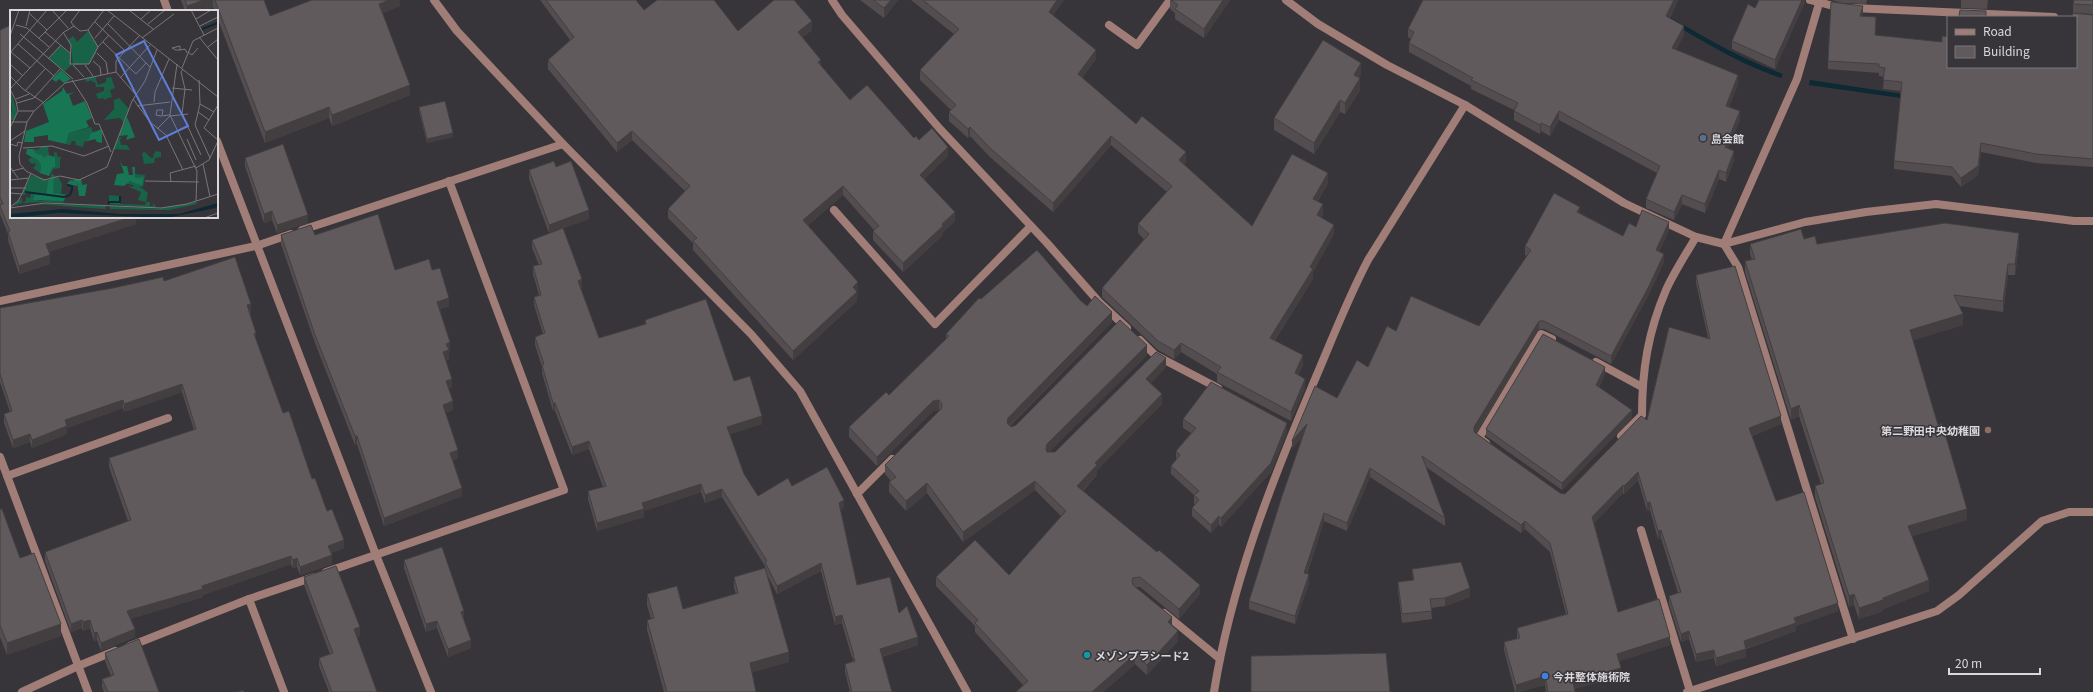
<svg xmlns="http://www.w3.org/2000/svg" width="2093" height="692" font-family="Georgia,'Noto Sans JP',serif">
<rect width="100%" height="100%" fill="#38353a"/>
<g fill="#0c2934">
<path d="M1649,5C1693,30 1735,57 1783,74L1781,78C1733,62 1692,34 1648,9Z"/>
<path d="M1810,80L1923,97L1922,101L1809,85Z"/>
</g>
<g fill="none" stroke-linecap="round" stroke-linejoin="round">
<g stroke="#a17d77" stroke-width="8">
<path d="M1109,25L1137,45L1170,0"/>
<path d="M834,210L935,324L1031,226"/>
<path d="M7,476L168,418"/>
<path d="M857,494L892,459"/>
<path d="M1641,530L1690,691"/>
<path d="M249,599L284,692"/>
</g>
<g stroke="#a17d77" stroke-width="8">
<path d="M164,0L168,11"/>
<path d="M434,0L457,31L563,144L751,334L800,391L967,692"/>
<path d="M832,0L842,15L940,129L1047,243L1099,302L1127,328"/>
<path d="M1286,0L1318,24L1387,65L1465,105L1624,203L1696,237L1724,244L1805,222L1866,212L1936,204L2074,221H2093"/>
<path d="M1810,0L1841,8"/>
<path d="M1820,0L1797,79L1724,244L1738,267L1853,639"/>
<path d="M1852,8L2054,17"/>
<path d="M217,141L376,555L431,692"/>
<path d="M302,230L563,144"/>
<path d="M0,301L256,246L291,234"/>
<path d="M1140,340L1155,355L1218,388"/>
<path d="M1596,362L1642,387"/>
<path d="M1621,436L1642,415C1642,370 1648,332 1666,290C1674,272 1686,254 1696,237"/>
<path d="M1486,443L1479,438L1541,334L1552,339"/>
<path d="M0,457L88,692"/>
<path d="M326,572L564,490L449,181"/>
<path d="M1164,613L1220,659"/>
<path d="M130,646L249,599L314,577"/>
<path d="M22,692L78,666L115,651"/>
<path d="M1214,692C1231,585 1271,483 1313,384C1331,342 1347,300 1368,260L1465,105"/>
<path d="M1687,692L1937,611L1959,595L2042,521L2069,512H2093"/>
</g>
</g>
<g fill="#534d4f">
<path d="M181,0H264L270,16L400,0V6L383,13L410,95L332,126L329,118L265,143L217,17V11H215L213,7L204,11H185Z"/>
<path d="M540,0H636L644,10L738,31L812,30L802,38L821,66L850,100L914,138L919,140L948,156L924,179L955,221L943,232V235L903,272L873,240V231L874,230L843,195L808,225L858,291L857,292V301L793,360L693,250V243L668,218V209L685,191L632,140L617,152L548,69V60L570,40Z"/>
<path d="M860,0H898L884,18Z"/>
<path d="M911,0H1064L1053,15L1096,59L1082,78L1136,124L1186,162L1184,164L1252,226L1328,183L1318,201L1323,214L1321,217L1334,234L1313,272V279L1275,340L1303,365L1298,375L1305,388L1291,421L1217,382V374L1181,352L1174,359L1158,350L1102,297V288L1144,239L1138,233V224L1167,192L1111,145L1053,212L990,157L970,136L968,138L949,121V112L951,110L920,80V70L954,34Z"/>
<path d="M1170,0H1230L1204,38L1175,19V13L1170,9Z"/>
<path d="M1423,0H1678L1670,18L1684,34L1676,50L1738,84L1729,107L1740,120L1728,148L1734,160L1726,182L1719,179L1705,213L1682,204L1674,220L1646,208V199L1657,173L1559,120L1550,136L1541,131L1540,134L1514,120V110L1471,89V86L1409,52V43L1411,39L1408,37V29Z"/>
<path d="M1805,0V2L1775,69L1732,49V41L1755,8Z"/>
<path d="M1832,0H1867L1866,4L1841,3Z"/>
<path d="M1961,0H1988L1987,9L1961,8Z"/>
<path d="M2093,0V14L2073,13V4Z"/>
<path d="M1863,14L1862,16L1876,26L1875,35L1948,67H2076L2093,15V167L2036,163L1981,152L1978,175L1961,187L1952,176L1894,169V161L1901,91L1883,89L1884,77L1879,76V73L1828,69V61Z"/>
<path d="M0,30L11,217H136V224L48,252L50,264L19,274L8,240V234L0,214Z"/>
<path d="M1361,75L1359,78L1360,90L1345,114L1340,112L1314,154L1274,130V118Z"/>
<path d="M419,107L453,137L427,143L419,111Z"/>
<path d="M245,158L308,223L277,233L272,220L264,223L245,166Z"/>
<path d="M556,167L589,219L549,233L529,179V170Z"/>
<path d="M1580,213L1623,236L1636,227L1669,230L1659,252L1664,262L1648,296L1611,364L1544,329H1539L1476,433L1560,493L1565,494L1647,420L1708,338L1696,283V275L1781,424L1752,436L1776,501L1838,611L1796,626V631L1746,649V657L1716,666L1714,658L1696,662L1689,639L1681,642L1669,604V596L1678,593L1661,538L1658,539L1650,510L1647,511L1638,480L1624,494L1623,493L1594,523L1618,612L1670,645L1619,661L1621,676L1574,689L1575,692H1546L1545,685L1518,692H1515L1504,650V642L1517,638V628L1566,614L1550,552L1525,529L1521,533L1426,467L1445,518V526L1370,477L1347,531L1324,521L1307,574L1309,583L1295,624L1249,609V601L1303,437L1292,449L1337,398L1368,367L1396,331L1479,326L1527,256L1525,255V246Z"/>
<path d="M281,235H315L395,270H432L449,306L440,309L450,351H449V359L445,360L452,387L449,388L453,410L445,413L458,458L453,460L462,496L384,526L357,444L355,445L315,343L281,244Z"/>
<path d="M1804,239L1817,244H2019L2015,275H2008L2003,312L1959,306L1963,325L1913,340L1938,425L1967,520L1912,536L1929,591L1883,609V611L1859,619L1854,605L1849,607L1815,497V486L1821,484L1799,416L1791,420L1745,272V261L1752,260L1750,254V244Z"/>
<path d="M532,240L582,287L581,288L599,338L645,324V320L734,381L762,424L730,434L744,474L758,496L792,486L844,508L840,510L857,585L899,613L918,645L882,657L892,692H850L845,672V664L852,662V658L842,623L835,625L821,571L777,594L767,575L789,662L752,672L756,692H664L647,630V620L651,619L647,605V594L683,609L736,594L734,588V577L765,569V566L722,497L705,503L701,492L644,511V517L597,531L588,499V491L603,487L589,449L572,455L555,411H553L542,373V367L535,345V337L543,334L534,305V297L539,295L533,274V266L539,265L532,248Z"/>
<path d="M164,281L251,312L250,313L256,341L283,413L344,548L331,553L332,564L300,575L297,567L293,568L291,564L203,595V597L130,619L135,637L101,651L97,640L94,641L90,628L83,631L82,628L71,632L45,561V552L128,521L109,467V458L194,430L182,392L124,412L123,408L67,428V434L32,448L30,442L13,448L4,423V414L10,412L0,382V308Z"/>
<path d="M981,299L1080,300L1087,306L1112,322L1010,426L1011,427L1016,425L1147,355L1049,452H1055L1166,367L1151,383L1162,404L1097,470V475L1083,491L1200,594L1179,619L1140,587H1135L1172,626L1178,641L1147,675L1135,664L1103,692H1016L1023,685L975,632V626L936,586V577L1009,575L1061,516L1035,490L963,542L927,493L906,511L889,492V482L891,481L885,474V465L939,411V410L933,411L877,466L849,437V427L889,395L946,339V334Z"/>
<path d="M1605,374L1599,387L1632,418L1562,490L1486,436V429Z"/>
<path d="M1183,419L1287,432L1271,472L1221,527L1219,524L1211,533L1192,516V508L1195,504H1194V495L1171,474V466L1176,460V451L1191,433L1183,428Z"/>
<path d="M0,509L20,558L61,636L7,655L0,637Z"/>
<path d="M404,560L464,619H463L471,648L448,657L437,628L426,632L404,568Z"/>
<path d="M1412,569L1470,597L1445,606L1431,608L1432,619L1402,623L1398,590V582L1413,580Z"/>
<path d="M304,577L360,636L357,637L377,692H329L319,666V658L330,654L304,585Z"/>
<path d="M105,653L159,692H104L102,687V679L111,676L105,661Z"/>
</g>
<g fill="#433f40">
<path d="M204,0H213V7L204,11H187V6Z"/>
<path d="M389,0H400V6L379,15V4Z"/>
<path d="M891,0H898L884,18V8Z"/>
<path d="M1057,0H1064L1049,21V12Z"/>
<path d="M1223,0H1230L1204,38V29Z"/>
<path d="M1674,0H1678L1666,25V16Z"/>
<path d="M1802,0H1805V2L1775,69V60Z"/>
<path d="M1863,6V14L1860,25V16Z"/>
<path d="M812,21V30L798,41V32Z"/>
<path d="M1684,26V34L1672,57V48Z"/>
<path d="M1096,50V59L1078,83V74Z"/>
<path d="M821,60V69L818,62Z"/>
<path d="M1361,63V75L1354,87V75Z"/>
<path d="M1738,75V84L1726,115V106Z"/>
<path d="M1360,78V90L1345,114V103Z"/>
<path d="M410,85V95L332,126V115Z"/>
<path d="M1340,100V112L1314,154V143Z"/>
<path d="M329,107V118L265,143V132Z"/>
<path d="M1559,111V120L1550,136V127Z"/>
<path d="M1740,111V120L1725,156V147Z"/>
<path d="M1541,123V131L1540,134V125Z"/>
<path d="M970,127V136L968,138V129Z"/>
<path d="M632,131V140L617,152V143Z"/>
<path d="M453,133V137L427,143V139Z"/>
<path d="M1111,136V145L1053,212V203Z"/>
<path d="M1981,143V152L1978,175L1961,187V178Z"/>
<path d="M948,147V156L920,184V175Z"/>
<path d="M1734,151V160L1726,182V173Z"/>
<path d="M1186,152V162L1179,169V160Z"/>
<path d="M1719,170V179L1705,213V204Z"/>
<path d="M1328,173V183L1313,209V199Z"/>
<path d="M843,186V195L803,229V220Z"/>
<path d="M1682,195V204L1674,220V212Z"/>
<path d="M1323,204V214L1317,225V215Z"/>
<path d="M1580,207V215L1577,212Z"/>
<path d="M589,210V219L549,233V225Z"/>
<path d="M272,211V220L264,223V214Z"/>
<path d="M955,212V221L943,232V235L903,272V263Z"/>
<path d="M308,215V223L277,233V225Z"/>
<path d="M131,217H136V224L46,253V244Z"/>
<path d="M1669,222V230L1656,258V250Z"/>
<path d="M1334,225V234L1313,272V279L1270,347V338Z"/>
<path d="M2019,233V244L2015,275V264Z"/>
<path d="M1664,254V262L1648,296L1611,364V356Z"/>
<path d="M50,255V264L19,274V266Z"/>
<path d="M2008,264V275L2003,312V301Z"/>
<path d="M582,279V287L578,289V281Z"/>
<path d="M858,282L857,301L793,360V351Z"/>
<path d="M449,298V306L437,310V302Z"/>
<path d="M251,304V312L247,314V305Z"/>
<path d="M1112,312V322L1008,427L1007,423L1008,418Z"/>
<path d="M1963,314V325L1910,341V330Z"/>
<path d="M1539,321V329L1474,435V440V427Z"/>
<path d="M256,333V341L254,334Z"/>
<path d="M450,342V351H449V359L443,361V352L446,344Z"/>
<path d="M1181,343V352L1174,359V350Z"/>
<path d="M1147,345V355L1047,454L1046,449L1047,444Z"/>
<path d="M1303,355V365L1295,382V373Z"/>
<path d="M1166,358V367L1146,388V379Z"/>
<path d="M1605,367V374L1596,392V385Z"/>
<path d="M452,379V387L446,389V381Z"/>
<path d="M1305,379V388L1291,421V412Z"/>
<path d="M182,384V392L124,412V404Z"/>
<path d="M1162,394V404L1097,470V475L1077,496V486L1095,463Z"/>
<path d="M123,400V408L67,428V434L32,448V440L65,420Z"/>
<path d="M939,400V410L933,411L877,466V457L933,401Z"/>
<path d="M453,401V410L443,414V405Z"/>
<rect x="553" y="403" width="2" height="8"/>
<path d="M1799,405V416L1791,420V409Z"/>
<path d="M1632,410V418L1562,490V483Z"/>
<path d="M762,416V424L727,435V427Z"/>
<path d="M1781,416V424L1749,437V428Z"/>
<path d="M1287,423V432L1271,472L1221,527V518Z"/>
<path d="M1307,424V432L1292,449V441Z"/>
<path d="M30,434V442L13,448V440Z"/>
<path d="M355,436H357V444L355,445Z"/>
<path d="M589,441V449L572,455V447Z"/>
<path d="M458,450V458L450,461V453Z"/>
<path d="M1370,468V477L1347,531V523Z"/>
<path d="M1638,472V480L1624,494V486Z"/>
<path d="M1035,481V490L963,542V532Z"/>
<path d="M927,483V493L906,511V501Z"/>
<path d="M701,484V492L644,511V517L597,531V523L642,503Z"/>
<path d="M1623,485V493L1592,525V517Z"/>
<path d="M462,488V496L384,526V518Z"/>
<path d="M722,489V497L705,503V495Z"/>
<path d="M844,500V508L839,511V503Z"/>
<path d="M1650,502V510L1647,511V503Z"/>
<path d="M1967,509V520L1908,537V526Z"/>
<path d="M1324,513V521L1304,581V573Z"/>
<path d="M1219,516V524L1211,533V525Z"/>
<path d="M1525,521V529L1521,533V525Z"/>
<path d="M1661,530V538L1658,539V531Z"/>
<path d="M344,540V548L328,554V546Z"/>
<path d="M332,555V564L300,575V567Z"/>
<path d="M291,556V564L203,595V597L127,620V611L202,586Z"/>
<path d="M297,558V567L293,568V560Z"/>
<path d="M821,563V571L777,594V586Z"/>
<path d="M1309,574V583L1295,624V616Z"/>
<path d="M1929,580V591L1883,609V611L1859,619V608Z"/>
<path d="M1200,585V594L1179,619V609Z"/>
<path d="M1470,588V597L1445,606V598Z"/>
<path d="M1854,594V605L1849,607V596Z"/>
<path d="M1838,603V611L1796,626V631L1744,649V641L1794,618Z"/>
<path d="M464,611V619L461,620V612Z"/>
<path d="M842,615V623L835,625V617Z"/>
<path d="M1172,617V627L1168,622Z"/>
<path d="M82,620V628L71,632V624Z"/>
<path d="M90,620V628L83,631V622Z"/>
<path d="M437,621V628L426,632V624Z"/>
<path d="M61,624V636L7,655V643Z"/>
<path d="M360,627V636L354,638V629Z"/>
<path d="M135,629V637L101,651V643Z"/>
<path d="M1178,631V641L1147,675V665Z"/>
<path d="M1689,631V639L1681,642V634Z"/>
<path d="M97,632V640L94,641V633Z"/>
<path d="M918,637V645L880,657V649Z"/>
<path d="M1670,637V645L1617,662V654Z"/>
<path d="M471,640V648L448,657V649Z"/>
<path d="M1746,649V657L1716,666V658Z"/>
<path d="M1714,650V658L1696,662V654Z"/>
<path d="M789,652V662L750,673V663Z"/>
<path d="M1135,654V664L1103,692H1092Z"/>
<rect x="852" y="658" width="2" height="8"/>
<path d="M1621,668V676L1573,689V681Z"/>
<path d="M1545,676V685L1518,692H1516V685Z"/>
</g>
<g fill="#605a5c" stroke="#433f40">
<path d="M185,0H204L187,6Z"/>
<path d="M215,0H264L270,16L312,0H389L379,4L410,85L332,115L329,107L265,132Z"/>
<path d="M546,0H636L644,10L657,0H714L738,31L774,0H794L812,21L798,32L821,60L818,62L850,100L867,85L914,138L916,136L919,140L932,128L948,147L920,175L955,212L942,224L943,226L903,263L873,231L879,226L843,186L803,220L858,282L853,287L857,292L793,351L693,241L697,238L668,209L690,186L632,131L617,143L548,60L574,37Z"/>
<path d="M873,0H891L884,8Z"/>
<path d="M923,0H1057L1049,12L1096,50L1078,74L1136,124L1142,116L1186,152L1179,160L1252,226L1292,154L1328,173L1313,199L1323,204L1317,215L1334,225L1310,267L1313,269L1270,338L1303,355L1295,373L1305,379L1291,412L1217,372L1221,367L1181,343L1174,350L1158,341L1102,288L1149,234L1138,224L1172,186L1111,136L1053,203L990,148L970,127L968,129L949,112L956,105L920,70L959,29Z"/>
<path d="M1171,0H1223L1204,29L1175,9L1178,5Z"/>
<path d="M1423,0H1674L1666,16L1684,26L1672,48L1738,75L1726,106L1740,111L1725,147L1734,151L1726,173L1719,170L1705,204L1682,195L1674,212L1646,199L1660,166L1559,111L1550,127L1541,123L1540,125L1514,111L1518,103L1471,80L1473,78L1409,43L1414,32L1408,29Z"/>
<path d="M1759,0H1802L1775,60L1732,41L1748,4L1755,8Z"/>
<path d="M2074,0H2093V5L2073,4Z"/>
<path d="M1831,2L1863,6L1860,16L1876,17L1875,35L1942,42V36L1948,37V67H2076V17H2072L2073,13L2093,15V159L2036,154L1981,143L1978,166L1961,178L1952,167L1894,161L1902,82L1883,80L1885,68L1879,67V64L1828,61Z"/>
<path d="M1960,10L1986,11V17H1959Z"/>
<path d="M11,25V217H131L46,244L50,255L19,266L8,232L10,231L0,206V205L3,204L0,197V30Z"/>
<path d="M1323,40L1361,63L1354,75L1360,78L1345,103L1340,100L1314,143L1274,118Z"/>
<path d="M445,101L453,133L427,139L419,107Z"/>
<path d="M283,144L308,215L277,225L272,211L264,214L245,158Z"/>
<path d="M554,161L556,167L571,161L589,210L549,225L529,170Z"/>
<path d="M1554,193L1580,207L1577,212L1623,236L1629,223L1636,227L1642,210L1669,222L1656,250L1664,254L1648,288L1611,356L1544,321H1539L1474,427V432L1560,493L1565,494L1641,416L1647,420L1669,327L1710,339L1696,275L1735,266L1781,416L1749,428L1776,501L1804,492L1838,603L1794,618L1796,623L1744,641L1746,649L1716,658L1714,650L1696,654L1689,631L1681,634L1669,596L1681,592L1661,530L1658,531L1650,502L1647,503L1638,472L1624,486L1623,485L1592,517L1618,612L1659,599L1670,637L1617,654L1621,668L1573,681L1575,692H1548L1545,676L1516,685L1504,642L1520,638L1517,628L1568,614L1550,543L1525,521L1521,525L1422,456L1445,518L1370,468L1347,523L1324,513L1304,573L1309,574L1295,616L1249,601L1282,496L1307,424L1292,441L1315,386L1337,398L1357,360L1368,367L1387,326L1396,331L1411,296L1479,326L1531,250L1525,246Z"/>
<path d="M378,214L395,270L429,259L432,270L440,268L449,298L437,302L450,342L446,344L449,350L443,352L452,379L446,381L453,401L443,405L458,450L450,453L462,488L384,518L357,436H355L315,335L281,235L311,225L315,235Z"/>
<path d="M1945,223L2019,233L2015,264H2008L2003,301L1954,295L1963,314L1910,330L1938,425L1942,423L1967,509L1908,526L1929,580L1883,598V600L1859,608L1854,594L1849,596L1815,486L1824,483L1799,405L1791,409L1745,261L1755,259L1750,244L1801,229L1804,239L1815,236L1817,244Z"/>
<path d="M563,228L582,279L578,281L599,338L646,324L645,320L706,299L734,381L750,376L762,416L727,427L744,474L758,496L788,478L792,486L827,467L844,500L839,503L857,585L890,577L899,613L907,606L918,637L880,649L892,692H852L845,664L855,661L854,658H852L854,656L842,615L835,617L821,563L777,586L765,562L767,561L722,489L705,495L701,484L642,503L644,509L597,523L588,491L606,486L589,441L572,447L555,403H553L542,365L544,364L535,337L545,333L534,297L541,295L533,266L542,264L532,240Z"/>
<path d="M1037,250L1080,300L1087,306L1095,296L1112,312L1008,418L1007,423L1011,427L1016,425L1120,320L1147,345L1047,444L1046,449L1047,452H1055L1156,352L1166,358L1146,379L1162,394L1095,463L1097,465L1077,486L1157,552L1159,550L1200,585L1179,609L1140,577L1133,578L1132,581L1133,585L1172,617L1168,622L1178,631L1147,665L1135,654L1092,692H1016L1028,681L975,623L978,620L936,577L975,540L1009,575L1066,511L1035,481L963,532L927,483L906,501L889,482L896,477L885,465L941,409L942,404L939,400L933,401L877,457L849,427L886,392L889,395L949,336L946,334L979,298L981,299Z"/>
<path d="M235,257L251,304L247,305L256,333L254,334L283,413L289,411L312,479L315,478L327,511L332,509L344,540L328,546L332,555L300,567L297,558L293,560L291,556L202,586L203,589L127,611L135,629L101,643L97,632L94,633L90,620L83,622L82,620L71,624L45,552L131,520L109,458L196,429L182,384L124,404L123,400L65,420L67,426L32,440L30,434L13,440L4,414L12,411L0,374V308L113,288L163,277L164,281Z"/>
<path d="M1543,334L1605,367L1596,385L1632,410L1562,483L1486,429Z"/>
<path d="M1211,382L1287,423L1271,463L1221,518L1219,516L1211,525L1192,508L1199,500L1194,495L1199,491L1171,466L1180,455L1176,451L1196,428L1183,419Z"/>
<path d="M0,509H2L20,558L34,553L61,624L7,643L0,625Z"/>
<path d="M442,547L464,611L461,612L471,640L448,649L437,621L426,624L404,560Z"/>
<path d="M1461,562L1470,588L1445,598L1430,599L1432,611L1402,614L1398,582L1414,580L1412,569Z"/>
<path d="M336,566L360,627L354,629L377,692H332L319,658L333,653L304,577Z"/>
<path d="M765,568L789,652L750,663L756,692H667L647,620L654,618L647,594L677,586L683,609L738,593L734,577Z"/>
<path d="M139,639L159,692H108L102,679L114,675L105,653Z"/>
<path d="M1386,653L1390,692H1251V656Z"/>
<path d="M243,690L244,692H238Z"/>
</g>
<circle fill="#5c6f8a" stroke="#38353a" stroke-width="1.5" cx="1703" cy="138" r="4"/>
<circle fill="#8d6e63" stroke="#38353a" stroke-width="1.5" cx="1988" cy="430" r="4"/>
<circle fill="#0f9aa8" stroke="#38353a" stroke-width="1.5" cx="1087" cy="655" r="4"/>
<circle fill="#3f7fe0" stroke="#38353a" stroke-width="1.5" cx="1545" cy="676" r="4"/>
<g text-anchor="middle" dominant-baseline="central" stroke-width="3" stroke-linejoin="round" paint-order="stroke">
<g font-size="11" font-weight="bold" fill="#dad8db" stroke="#38353a" text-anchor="start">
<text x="1711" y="138">島会館</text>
<text x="1980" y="430" text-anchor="end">第二野田中央幼稚園</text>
<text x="1095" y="655">メゾンプラシード2</text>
<text x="1553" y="676">今井整体施術院</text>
</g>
</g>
<g transform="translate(10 10)">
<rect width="208" height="208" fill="#38353a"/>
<path d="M78,21L88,37L86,43L79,54L63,55L61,35L58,30L63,26L67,32ZM50,36L61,44V55L55,61L39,49ZM85,66L88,75L96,72V68L101,67L105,78L100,80L102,87L95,89L96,91L93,88L88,89L86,84L94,81V77H86L85,72H81L83,70L76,72L75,68ZM0,80L7,101L4,110H0L2,99ZM109,88L119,99L114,113L110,108L94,110L104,99V90ZM81,117L83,122L78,131L74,132L73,137L66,135L65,131H62L60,135L56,134L59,123ZM112,127L110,130L111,135H117L120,140L103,139L109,128ZM31,137H38L39,146L34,148L26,145L23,139L28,140ZM146,141L151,142V147L145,148L144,153L134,154L132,143L135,142L141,148L144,147L143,145ZM44,142L47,143V146L52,148L50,149V158L43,159L42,164L47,167L40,169L43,157L45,156ZM22,147L28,150L31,156L30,163L23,158L26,155L24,153L22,154L18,150ZM125,164L135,165L133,177L129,176L138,183L136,192H140V196H143V193L146,197H153L139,198L99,194V185L110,186V194L135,195L136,192L128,190L131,182L117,176L123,177V175L114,173L121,171L132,176L134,167L125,168ZM21,165L38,170L36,184L24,183L23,188L30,191L51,189L54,193L101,195L34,192L11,193L3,196L12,188V193L16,191V187L20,188L21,184L19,183L12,185ZM48,167L52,174L51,184H47L42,183L44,168ZM186,192L187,194L159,200L100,199V196L148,199ZM25,194H34L96,196L95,199Z" fill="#186347"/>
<path d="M51,60L61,69L54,73L49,69L46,72L42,69ZM53,77L57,84L65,82L59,85L63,96L75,91L82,108L76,111L79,117L59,123L56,134L38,130V125L24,127V132H14L16,121L39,112L33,94L52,81ZM117,107L125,127L116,130L118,125L109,126ZM92,119V133L87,132L85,129L78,131L81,123ZM17,139H23L26,144L32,145L34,148L38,145L45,147V157H43L39,166L30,163L31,156L28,150L16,144ZM110,151L113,156H117L119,165H123L122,157H125V168L134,167L132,176L120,171L114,176L104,175L107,164L114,163ZM44,168L43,183L60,185H56L54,191L23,190L24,184L36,185L38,170ZM60,170L66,172L62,170L71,169L72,175L77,174L75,186H69L67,172V176L57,174Z" fill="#177755"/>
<path d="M208,193V197L201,199L156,208L49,203L0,208V204L53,199L110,204H169Z" fill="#0c2934"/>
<path fill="none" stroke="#0c2934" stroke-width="2" d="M192,19L208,13M15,182L54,187L60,185L62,179V176L57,175M98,194L99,192H110V186"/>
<path fill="none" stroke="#79767a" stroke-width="1" d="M42,0L58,18M97,0L208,87M119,0L143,19M181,0L194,25M19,3L37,20M131,9L141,0M186,9L201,0M85,12L115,41M98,14L140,57M138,14L155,0M6,15L17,18L39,37M16,16L20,0M64,16L61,12L70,0M190,16L208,7M35,22L61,44M53,22L61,35L60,54H79L88,37L78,20M10,24L63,69M0,26L9,0M189,27L208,50M29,28L57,0M85,28L104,6M132,28L164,4M93,32L126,64L136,53M8,34L44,66M88,37L99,25M198,37L208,29M170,40V36L162,38L166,40H170L175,39L177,43M1,42L20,58M178,42L182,45L188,38M0,43L37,0M87,43L96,52L98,64M38,49L51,35M83,51L90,57L91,65M0,54L13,66M167,54L160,105L187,161L186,191M63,55L74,67M75,55L83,66M172,58L183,31L208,18M173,59L171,62L175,79L172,104L191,145M106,62V51L129,26M0,66L13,79L34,93M110,68L140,35M62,70L77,93L85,114H89L101,142M189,70L190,94L185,115L200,148M162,78L182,80M0,79L54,22L64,16L70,21L78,20L94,0M0,79L6,91L8,101L0,118M15,81L35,59M126,85L106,62L55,73L24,101L17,112L9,146L10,154L16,161L34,170L50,166L69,170L97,157L122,91L135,71L147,40M6,89L19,84M123,89L140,112L156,125L173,160M144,92L145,82L159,49M7,93L24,88L50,59M190,94L204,102M208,95L194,118L208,130M127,96L160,92M8,101H24M188,102L199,110M152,105L153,100H147L146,105L151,106L160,105M0,112H17M147,119L160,106L178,104M177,129L186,150M0,131L15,121M0,134L7,136L8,132L13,133M13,138L42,136L74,146L99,136M193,154L200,187M0,157L8,168M186,158L199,150L208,131M2,161L14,158M0,170L19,168M135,171L189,172M161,172L160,163L186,156M0,178H16M0,183L12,184L8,191L0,197M12,184L21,163M0,198L35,193L151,198L177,194L208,184M194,208L208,203"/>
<path fill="#5f7ed9" fill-opacity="0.15" stroke="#5f7ed9" stroke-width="2" d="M134,31L178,116L149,130L106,45Z"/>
<rect width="208" height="208" fill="none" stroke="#dad8db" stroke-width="2"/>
</g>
<rect x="1947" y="16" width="130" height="52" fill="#38353a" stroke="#79767a"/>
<rect x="1955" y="29" width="20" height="6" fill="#a17d77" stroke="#79767a"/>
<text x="1983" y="36" font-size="12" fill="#dad8db">Road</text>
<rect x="1955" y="46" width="20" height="12" fill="#605a5c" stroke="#79767a"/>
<text x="1983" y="56" font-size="12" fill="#dad8db">Building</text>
<path d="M1949 668v6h91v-6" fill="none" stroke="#dad8db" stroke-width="2"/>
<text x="1955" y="668" font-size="12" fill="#dad8db" stroke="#38353a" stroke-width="3" paint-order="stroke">20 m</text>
</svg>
